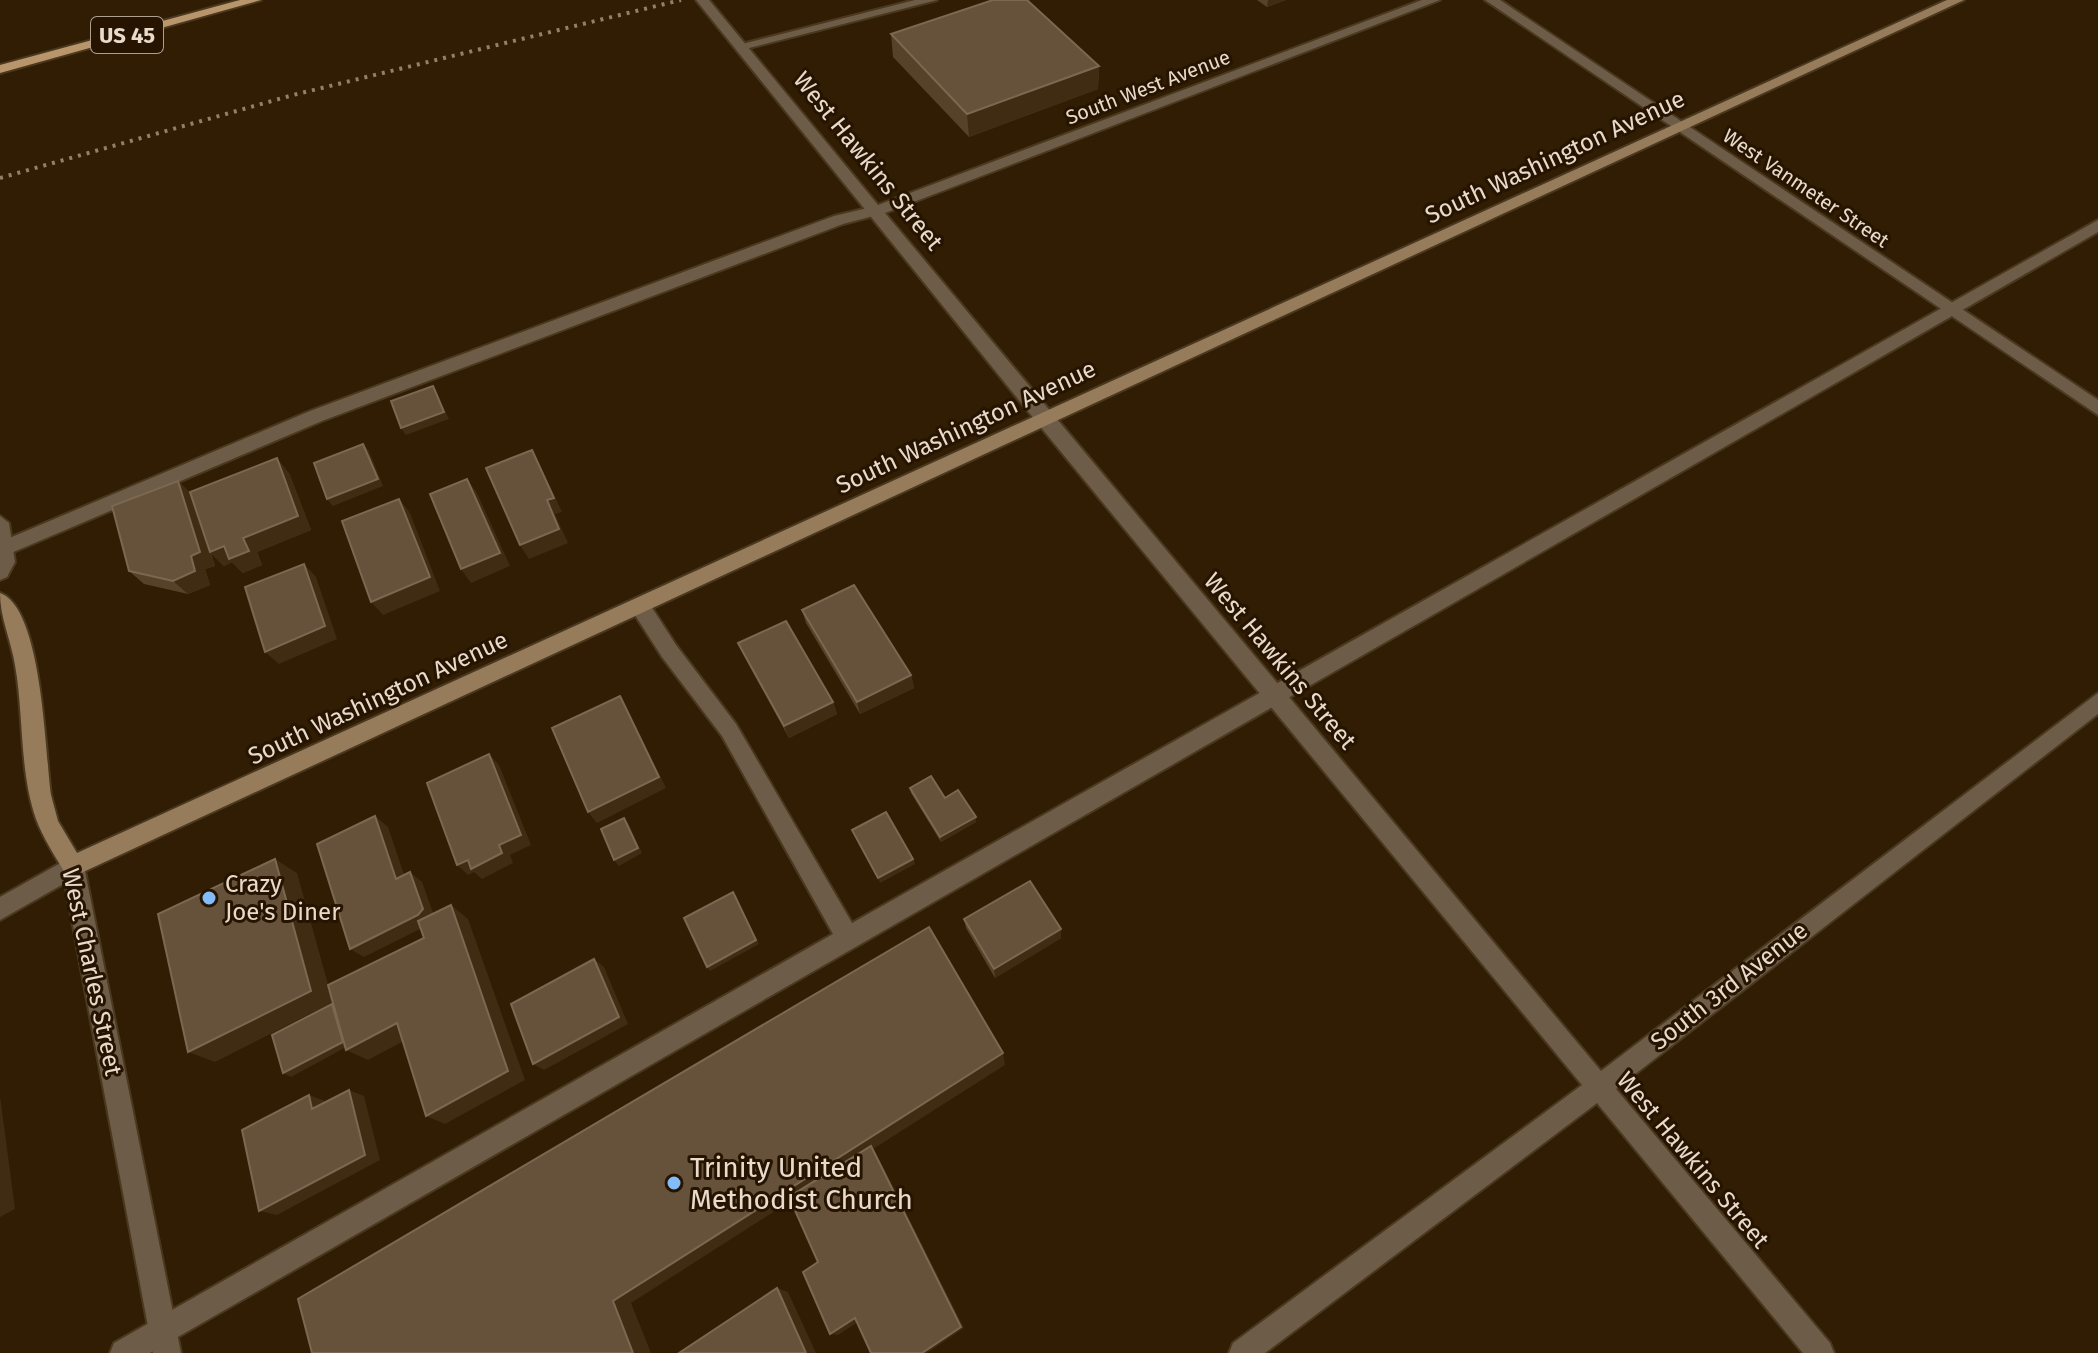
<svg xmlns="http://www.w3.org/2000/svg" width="2098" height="1353" font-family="'Fira Sans',sans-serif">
<rect width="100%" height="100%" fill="#301d03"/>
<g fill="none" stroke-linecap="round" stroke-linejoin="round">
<defs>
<g id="lane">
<path d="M915,0H937L741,50L734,46Z"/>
<path d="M876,206L884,211L881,214L843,224L322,421L11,553L0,554V542L310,411L834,216Z"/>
<path d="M2098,220V232L150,1353H110L114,1343L833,934L722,736L662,657L633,612L630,606L633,600H647L676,645L736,724L852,923Z"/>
</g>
<g id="street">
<path d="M696,0H709L878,205L1422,0H1440L885,213L1601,1071L2098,693V714L1616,1089L1830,1343L1834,1353H1803L1597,1103L1265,1353H1229L1233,1343L1582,1085L1039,425Z"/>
<path d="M1485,0H1500L2098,400V415Z"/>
<path d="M0,516L9,523L15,562L7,577L0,580Z"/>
<path d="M73,856L81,859L84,866L181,1353H153L65,883L0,920V897Z"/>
</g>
<path id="secondary" d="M1947,0H1964L81,873L73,876L65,873C55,856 43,838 36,819C19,770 24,715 15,665C11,640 0,618 0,593C43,608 45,755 51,795L58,821L77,853Z"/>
<path id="primary" d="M240,0H261L0,73V65Z"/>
</defs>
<use href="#lane" stroke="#4a381f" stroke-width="4"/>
<use href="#street" stroke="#4a381f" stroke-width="4"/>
<use href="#secondary" stroke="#4a381f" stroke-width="4"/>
<use href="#primary" stroke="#4a381f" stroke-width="4"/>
<use href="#lane" fill="#6d5c48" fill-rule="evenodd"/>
<use href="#street" fill="#6d5c48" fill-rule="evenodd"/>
<use href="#secondary" fill="#977c5c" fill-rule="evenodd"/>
<use href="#primary" fill="#b9956b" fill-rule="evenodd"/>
<path stroke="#90806c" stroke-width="4" stroke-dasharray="3 6" stroke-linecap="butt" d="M0,178L293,95L681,0"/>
</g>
<g fill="#564229">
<path d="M1257,0H1286L1267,7Z"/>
<path d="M891,34L1099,66L1098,89L969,137L893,57Z"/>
<path d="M289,473L311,530L257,552L262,565L243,573L232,562L224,566L211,553L215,566L205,569L210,585L188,594L144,584L129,571L178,481L191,494Z"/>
<path d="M802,610L911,675L914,688L860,714L806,623Z"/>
<path d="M738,643L833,702L837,714L789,738L744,656Z"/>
<path d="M910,788L945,798L976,822L941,842L911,793Z"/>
<path d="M964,919L1061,938L995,978L966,928Z"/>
</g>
<g fill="#402c13">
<path d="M1268,0H1286L1267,7Z"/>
<path d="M1099,66L1098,89L969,137L967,114Z"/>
<path d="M433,386L449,419L406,435L401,428Z"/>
<path d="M363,444L369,451L383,486L333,506L327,499Z"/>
<path d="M532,450L540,465L562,512L555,514L568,543L529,559L520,545L547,500Z"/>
<path d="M277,458L289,473L311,530L257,552L262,565L243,573L232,562L224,566L211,553L215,566L205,569L210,585L188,594L173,581L191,556L178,481L192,495L224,546L243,538Z"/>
<path d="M467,479L477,493L510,566L471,583L461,569Z"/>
<path d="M399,499L410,513L440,591L383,615L371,602Z"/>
<path d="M304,564L316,577L337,639L279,664L265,652Z"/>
<path d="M911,675L914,688L860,714L857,702Z"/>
<path d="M620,696L627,708L666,788L597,823L588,812Z"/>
<path d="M833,702L837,714L789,738L784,726Z"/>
<path d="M489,754L499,765L531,845L510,855L513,863L482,879L474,872L468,875L457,865L499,845Z"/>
<path d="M375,816L388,827L409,889L396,879Z"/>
<path d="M976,817V822L941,842L940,837Z"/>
<path d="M624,818L628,823L642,853L619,866L614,860Z"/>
<path d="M275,859L297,873L333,1002L215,1062L188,1052Z"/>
<path d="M913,859L915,864L880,883L878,878Z"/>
<path d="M410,872L422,882L435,918L430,924L364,957L350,949Z"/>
<path d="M733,892L759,944L710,971L707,967Z"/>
<path d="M451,905L468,919L525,1080L445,1124L426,1116Z"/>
<path d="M1061,929V938L995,978L994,969Z"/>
<path d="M594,959L604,967L628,1024L544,1070L533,1064Z"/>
<path d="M332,1004L340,1008L350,1045L291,1077L283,1073Z"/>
<path d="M397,1023L417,1034L368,1060L346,1050Z"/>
<path d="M1003,1053L1005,1065L873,1149L876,1153L964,1328L927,1353H922L872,1149L631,1303L651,1353H633L613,1301Z"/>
<path d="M349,1090L364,1096L380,1160L277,1215L259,1211Z"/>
<path d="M309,1095L325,1101L328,1115L312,1109Z"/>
<path d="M0,1096L15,1209L0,1217Z"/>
<path d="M777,1288L788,1292L816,1353H806Z"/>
<path d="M855,1318L861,1320L838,1335L830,1334Z"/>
</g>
<g fill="#66523b" stroke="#7a6852" stroke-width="2">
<path d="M993,0H1027L1099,66L967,114L891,34Z"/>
<path d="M433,386L444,412L401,428L391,401Z"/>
<path d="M363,444L378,479L327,499L314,463Z"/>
<path d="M532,450L554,498L547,500L559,529L520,545L486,468Z"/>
<path d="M277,458L298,516L243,538L249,551L229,559L224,546L210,552L190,492Z"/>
<path d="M467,479L500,553L461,569L430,494Z"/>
<path d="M178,481L200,552L191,556L195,571L173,581L129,571L112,506Z"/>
<path d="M399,499L430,577L371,602L342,521Z"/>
<path d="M304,564L325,626L265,652L245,587Z"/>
<path d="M854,585L911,675L857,702L802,610Z"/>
<path d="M786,621L833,702L784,726L738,643Z"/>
<path d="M620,696L659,777L588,812L552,728Z"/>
<path d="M489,754L521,835L499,845L502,853L471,869L468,860L457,865L427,783Z"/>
<path d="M931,776L945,798L958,790L976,817L940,837L910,788Z"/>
<path d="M886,812L913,859L878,878L852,830Z"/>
<path d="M375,816L396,879L410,872L423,909L418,915L350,949L317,844Z"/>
<path d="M624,818L638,848L614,860L601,829Z"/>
<path d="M275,859L311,991L188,1052L158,914Z"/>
<path d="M1030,881L1061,929L994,969L964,919Z"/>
<path d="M733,892L756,940L707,967L684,918Z"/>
<path d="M451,905L508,1071L426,1116L397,1023L346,1050L328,985L424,938L418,921Z"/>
<path d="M929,927L1003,1053L613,1301L633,1353H312L298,1299Z"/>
<path d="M594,959L619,1017L533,1064L511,1004Z"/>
<path d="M332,1004L343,1042L283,1073L272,1035Z"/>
<path d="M349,1090L365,1155L259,1211L242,1130L309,1095L312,1109Z"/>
<path d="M871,1146L961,1327L922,1353H871L855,1318L830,1334L803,1272L818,1262L789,1197Z"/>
<path d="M777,1288L806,1353H679Z"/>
</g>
<g fill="#82bcfa" stroke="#261400" stroke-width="3">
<circle cx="209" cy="898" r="8"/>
<circle cx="674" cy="1183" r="8"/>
</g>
<g text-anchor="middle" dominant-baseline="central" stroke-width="6" stroke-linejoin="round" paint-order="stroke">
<g font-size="20" fill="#e8dbcc" stroke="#261400">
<text transform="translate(1148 87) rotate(-21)">South West Avenue</text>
<text transform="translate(1806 188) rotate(34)">West Vanmeter Street</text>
</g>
<rect fill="#261400" stroke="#ae9f8f" stroke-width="2" x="91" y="17" width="72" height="36" rx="6"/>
<g font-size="22" font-weight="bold" fill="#e8dbcc">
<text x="127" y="35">US 45</text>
</g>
<g font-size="24" fill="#e8dbcc" stroke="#261400">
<text transform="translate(1555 157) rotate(-25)">South Washington Avenue</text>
<text transform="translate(868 161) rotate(51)">West Hawkins Street</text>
<text transform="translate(966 427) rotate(-25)">South Washington Avenue</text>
<text transform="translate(1280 661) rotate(50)">West Hawkins Street</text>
<text transform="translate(378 698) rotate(-25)">South Washington Avenue</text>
<text transform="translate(92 972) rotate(78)">West Charles Street</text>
<text transform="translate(1729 986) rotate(-38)">South 3rd Avenue</text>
<text transform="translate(1693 1160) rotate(50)">West Hawkins Street</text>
</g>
<g font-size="24" fill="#e8dbcc" stroke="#261400" text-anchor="start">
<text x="225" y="884">Crazy<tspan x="225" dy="28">Joe's Diner</tspan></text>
</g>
<g font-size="28" fill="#e8dbcc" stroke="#261400" text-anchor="start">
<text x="690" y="1167">Trinity United<tspan x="690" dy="32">Methodist Church</tspan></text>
</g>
</g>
</svg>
